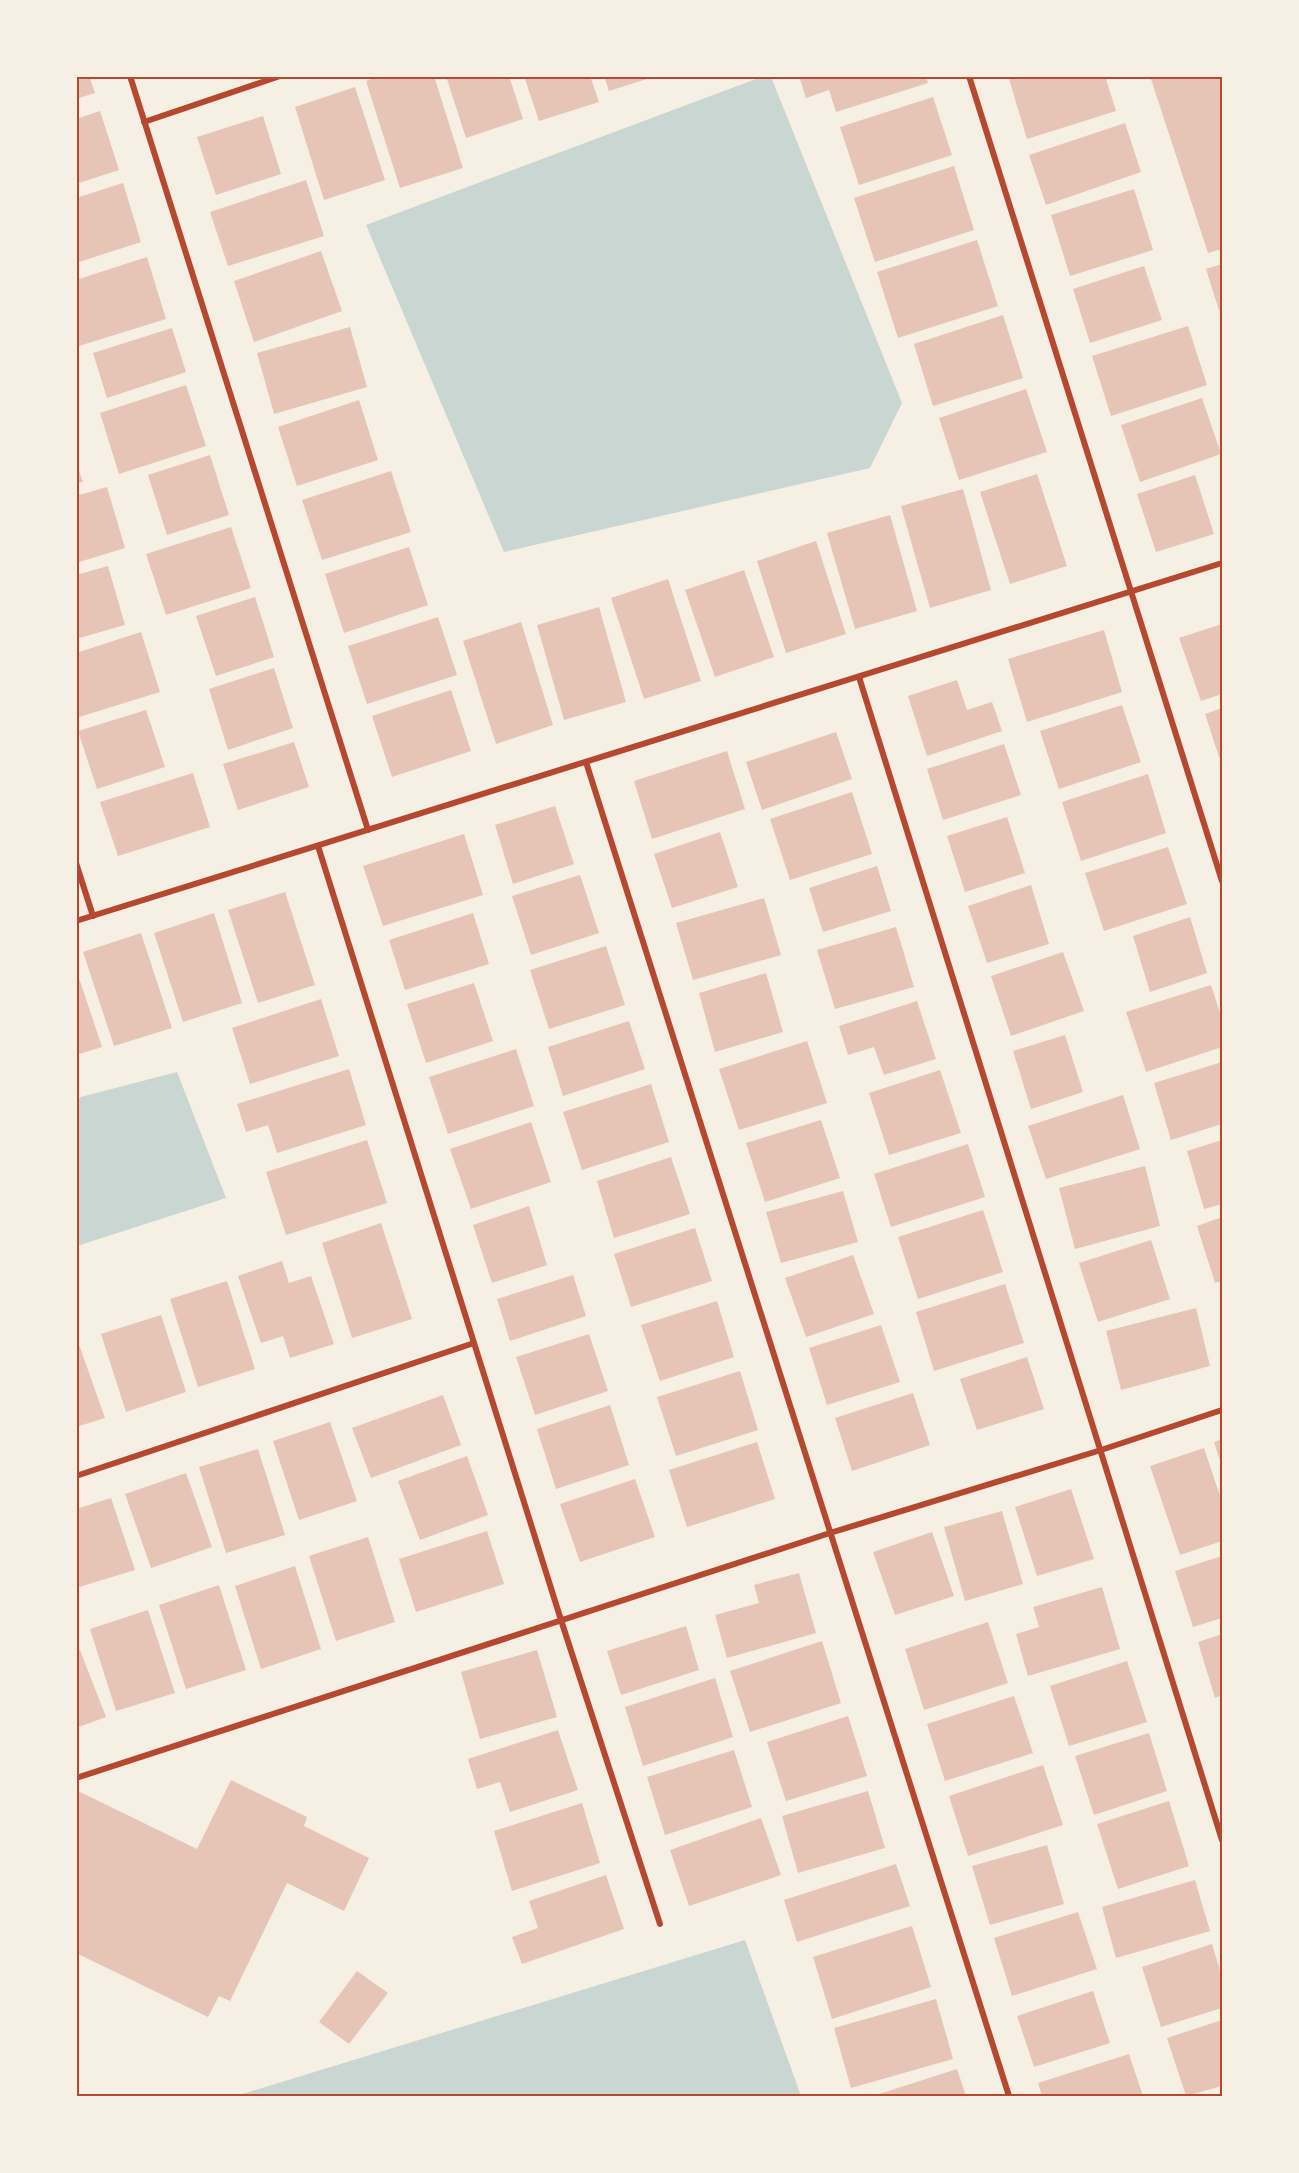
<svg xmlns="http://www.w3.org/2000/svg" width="1299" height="2173" font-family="Barlow,sans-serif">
<rect width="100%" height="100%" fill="#f6efe4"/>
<g fill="#c9d6d2">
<path d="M764,76L771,77L902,403L870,468L504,552L366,225Z"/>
<path d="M177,1072L226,1198L77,1246V1098Z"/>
<path d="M745,1940L801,2096H236Z"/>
</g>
<g fill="#e6c5b7">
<path d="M76,76H89L95,93L76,99Z"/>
<path d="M379,76H434L463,168L400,188L366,81Z"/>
<path d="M446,76H509L523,119L466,138Z"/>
<path d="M524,76H590L599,102L539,121Z"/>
<path d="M604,76H653V77L609,91Z"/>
<path d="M799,76H926L928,83L836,112L829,90L806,98Z"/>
<path d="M1017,76H1105L1116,111L1027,139L1009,79Z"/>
<path d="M1150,76H1222V249L1208,253Z"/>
<path d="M355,87L385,180L324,200L295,107Z"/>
<path d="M933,97L952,155L859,185L840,127Z"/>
<path d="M100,111L119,170L76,184V119Z"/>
<path d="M263,116L281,174L216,195L197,137Z"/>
<path d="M1125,123L1141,172L1046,205L1029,155Z"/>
<path d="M954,166L974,230L875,262L854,198Z"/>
<path d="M306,180L324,236L228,266L210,212Z"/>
<path d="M123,183L141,242L76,263V198Z"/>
<path d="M1134,189L1153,250L1070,276L1051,215Z"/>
<path d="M977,240L998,306L898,338L877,272Z"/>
<path d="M321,251L342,311L254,342L234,281Z"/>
<path d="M147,257L166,319L79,346L76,338V280Z"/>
<path d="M1222,264V320L1206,269Z"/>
<path d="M1144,266L1162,320L1090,343L1073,289Z"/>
<path d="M1003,315L1023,378L933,406L914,344Z"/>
<path d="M1188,326L1207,385L1111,416L1092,356Z"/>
<path d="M350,327L367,387L274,414L257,353Z"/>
<path d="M172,328L186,372L107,398L93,353Z"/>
<path d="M186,385L206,446L119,474L100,413Z"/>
<path d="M1026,389L1047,452L959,480L939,418Z"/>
<path d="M1202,398L1221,454L1140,482L1121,425Z"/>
<path d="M359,400L378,460L297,486L278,427Z"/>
<path d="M210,455L229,515L167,535L148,475Z"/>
<path d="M76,462L83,482L76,483Z"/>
<path d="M391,471L411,532L322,560L302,500Z"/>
<path d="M1037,474L1067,566L1010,584L980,492Z"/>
<path d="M1195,475L1214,534L1156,552L1137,494Z"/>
<path d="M107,487L125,548L76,563V496Z"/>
<path d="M963,489L991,590L930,608L901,506Z"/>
<path d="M890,515L917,611L855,629L827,533Z"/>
<path d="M231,527L251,588L166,615L146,554Z"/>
<path d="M816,541L846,634L786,653L757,561Z"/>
<path d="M409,547L428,605L344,633L325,574Z"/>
<path d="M108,566L125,625L76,639V575Z"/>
<path d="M744,570L774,657L715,677L685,590Z"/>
<path d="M668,579L701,681L644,699L611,598Z"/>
<path d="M255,597L274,657L216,676L196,616Z"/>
<path d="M599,607L626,702L564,720L537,625Z"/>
<path d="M438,617L457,675L367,704L348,646Z"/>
<path d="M521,622L553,725L496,744L463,641Z"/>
<path d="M1222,624V694L1201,701L1179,638Z"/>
<path d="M1104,630L1122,692L1027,722L1008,659Z"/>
<path d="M141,632L160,692L76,718V653Z"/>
<path d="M274,668L293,728L228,750L209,689Z"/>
<path d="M957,680L967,710L992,702L1002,731L927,756L908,696Z"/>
<path d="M451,690L471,751L392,777L372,716Z"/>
<path d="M1122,705L1141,762L1059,789L1040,731Z"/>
<path d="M1222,708V766L1205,714Z"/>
<path d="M146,710L165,767L97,789L78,731Z"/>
<path d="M836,732L852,779L762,810L746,762Z"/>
<path d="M294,742L309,787L238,810L223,764Z"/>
<path d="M1004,744L1021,795L943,820L927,769Z"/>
<path d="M727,751L745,809L652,839L634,781Z"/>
<path d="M193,773L210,827L118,856L100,802Z"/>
<path d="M1148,774L1166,833L1081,861L1062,802Z"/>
<path d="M852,792L872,854L790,880L770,819Z"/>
<path d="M555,806L574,864L513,884L495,825Z"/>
<path d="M1007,817L1025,873L965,892L947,836Z"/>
<path d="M720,832L738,887L672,908L654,854Z"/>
<path d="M464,834L483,895L383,926L363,866Z"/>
<path d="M1168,847L1187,904L1104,931L1085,873Z"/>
<path d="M877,866L891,911L823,932L809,888Z"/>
<path d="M580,875L599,933L531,955L512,896Z"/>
<path d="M1031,885L1049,944L987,963L968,906Z"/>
<path d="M285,892L315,985L258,1003L228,910Z"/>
<path d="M764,898L781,955L693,980L676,923Z"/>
<path d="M214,913L242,1003L183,1022L154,933Z"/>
<path d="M473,913L489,964L405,990L389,940Z"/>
<path d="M1190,917L1207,973L1150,992L1133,936Z"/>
<path d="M896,927L914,987L835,1009L817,950Z"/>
<path d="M141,933L172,1028L114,1046L83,952Z"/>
<path d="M606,946L625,1005L549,1029L530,970Z"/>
<path d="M1063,952L1084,1011L1011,1036L991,976Z"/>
<path d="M76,969L102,1047L76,1055Z"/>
<path d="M766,973L783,1032L715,1052L699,993Z"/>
<path d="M474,983L493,1041L426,1063L407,1004Z"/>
<path d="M1211,985L1222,1019V1047L1146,1072L1126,1012Z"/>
<path d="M321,999L339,1056L250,1084L232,1028Z"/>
<path d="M917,1001L936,1059L884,1075L874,1047L848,1055L839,1026Z"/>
<path d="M629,1021L645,1069L563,1096L548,1047Z"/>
<path d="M1065,1035L1083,1092L1031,1109L1013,1051Z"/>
<path d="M807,1041L827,1103L739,1130L719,1069Z"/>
<path d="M516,1049L534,1106L448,1134L429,1077Z"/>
<path d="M1222,1062V1124L1171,1140L1154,1083Z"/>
<path d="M349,1069L366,1125L277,1153L268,1125L246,1132L237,1104Z"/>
<path d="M940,1070L961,1133L889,1155L869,1093Z"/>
<path d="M651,1084L669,1142L582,1170L563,1112Z"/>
<path d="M1123,1095L1140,1149L1046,1179L1028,1126Z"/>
<path d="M821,1120L840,1178L765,1202L746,1143Z"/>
<path d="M531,1122L551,1182L471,1209L450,1149Z"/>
<path d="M367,1140L387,1203L286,1235L266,1172Z"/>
<path d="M1222,1140V1204L1204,1209L1187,1151Z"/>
<path d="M968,1144L985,1197L891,1227L874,1174Z"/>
<path d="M671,1157L690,1214L614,1238L597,1181Z"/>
<path d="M1145,1166L1160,1226L1075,1249L1059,1188Z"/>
<path d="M843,1191L858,1242L781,1263L766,1212Z"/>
<path d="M529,1206L547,1265L492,1283L473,1225Z"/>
<path d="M983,1210L1003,1272L918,1299L898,1237Z"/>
<path d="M1222,1217V1281L1215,1283L1197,1226Z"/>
<path d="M381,1223L412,1319L352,1338L322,1243Z"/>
<path d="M695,1228L712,1281L631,1307L614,1254Z"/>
<path d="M1151,1240L1170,1299L1098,1322L1079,1263Z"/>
<path d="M853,1255L874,1314L806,1337L785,1278Z"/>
<path d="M282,1261L289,1283L311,1276L334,1344L290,1358L283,1336L261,1343L238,1276Z"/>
<path d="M573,1275L586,1316L510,1341L497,1299Z"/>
<path d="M227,1281L255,1369L198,1387L170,1299Z"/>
<path d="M1005,1284L1024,1343L934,1371L916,1312Z"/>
<path d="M717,1301L734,1357L660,1381L641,1325Z"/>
<path d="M1196,1308L1210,1366L1121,1390L1106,1331Z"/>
<path d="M161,1315L186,1392L126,1412L101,1334Z"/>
<path d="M881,1325L900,1382L827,1405L809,1348Z"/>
<path d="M589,1334L608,1391L535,1415L516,1357Z"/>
<path d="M76,1336L105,1418L76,1427Z"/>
<path d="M1027,1357L1044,1409L977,1430L960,1379Z"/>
<path d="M740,1371L758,1430L676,1456L657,1397Z"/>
<path d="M913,1393L930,1445L852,1471L835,1418Z"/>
<path d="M443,1395L461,1445L371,1478L352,1428Z"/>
<path d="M610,1405L629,1465L556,1489L537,1429Z"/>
<path d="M330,1422L357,1501L299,1520L273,1441Z"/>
<path d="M1222,1439V1467L1214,1442Z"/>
<path d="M757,1442L775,1499L687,1527L669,1470Z"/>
<path d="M1204,1448L1222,1502V1541L1180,1555L1150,1466Z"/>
<path d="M258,1449L285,1535L226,1553L199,1467Z"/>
<path d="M467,1456L488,1515L420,1540L398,1481Z"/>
<path d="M186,1473L212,1547L151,1568L125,1494Z"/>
<path d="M635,1479L655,1537L580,1562L560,1504Z"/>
<path d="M1071,1489L1094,1559L1037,1576L1015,1507Z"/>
<path d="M111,1498L135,1570L76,1588V1509Z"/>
<path d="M1002,1511L1023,1584L965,1601L944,1527Z"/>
<path d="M487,1531L504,1584L416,1612L399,1559Z"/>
<path d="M932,1532L954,1596L895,1615L873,1552Z"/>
<path d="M368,1537L395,1622L336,1641L309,1556Z"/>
<path d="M1222,1556V1618L1193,1627L1175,1571Z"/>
<path d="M295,1566L321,1649L261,1669L235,1586Z"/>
<path d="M799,1573L816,1633L727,1658L715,1615L759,1603L754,1585Z"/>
<path d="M219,1585L246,1670L186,1689L159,1605Z"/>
<path d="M1102,1587L1120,1649L1028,1676L1016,1634L1039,1627L1033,1607Z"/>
<path d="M148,1610L175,1693L116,1711L90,1629Z"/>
<path d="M988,1622L1008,1683L924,1710L905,1649Z"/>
<path d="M686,1626L699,1670L621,1695L607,1651Z"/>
<path d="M1222,1634V1695L1215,1698L1198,1642Z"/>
<path d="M76,1640L106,1717L76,1728Z"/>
<path d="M822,1641L841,1703L750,1732L730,1671Z"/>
<path d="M537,1650L557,1717L480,1739L461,1672Z"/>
<path d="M1127,1661L1147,1722L1069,1746L1050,1686Z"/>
<path d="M715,1678L733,1737L643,1766L625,1707Z"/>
<path d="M1014,1696L1033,1753L945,1781L927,1724Z"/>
<path d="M848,1716L867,1776L786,1801L767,1742Z"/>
<path d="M558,1730L578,1790L510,1812L500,1782L477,1789L468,1759Z"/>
<path d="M1149,1733L1167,1791L1094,1815L1075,1756Z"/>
<path d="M734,1750L752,1807L665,1835L647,1777Z"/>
<path d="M1043,1765L1063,1825L968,1856L949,1796Z"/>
<path d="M231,1780L307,1817L304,1826L369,1858L344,1911L287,1883L230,2001L219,1996L208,2017L76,1953V1790L197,1849Z"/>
<path d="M868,1791L885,1848L798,1873L782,1816Z"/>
<path d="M1169,1801L1189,1866L1118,1889L1097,1824Z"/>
<path d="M582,1803L600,1863L512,1891L494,1831Z"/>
<path d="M761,1818L781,1875L689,1906L670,1850Z"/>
<path d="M1047,1845L1064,1904L990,1925L972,1866Z"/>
<path d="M896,1864L910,1906L797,1942L784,1900Z"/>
<path d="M606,1875L624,1929L522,1964L512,1937L538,1928L529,1901Z"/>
<path d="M1195,1880L1210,1931L1116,1958L1102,1907Z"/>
<path d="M1078,1912L1097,1969L1012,1996L994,1938Z"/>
<path d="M912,1926L931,1987L832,2019L813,1957Z"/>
<path d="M1212,1944L1222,1977V2008L1161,2027L1142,1967Z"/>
<path d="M357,1971L388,1993L349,2044L319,2022Z"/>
<path d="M1093,1991L1110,2043L1034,2067L1017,2016Z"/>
<path d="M936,1999L953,2059L851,2088L834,2028Z"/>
<path d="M1222,2020V2086L1186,2096L1167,2038Z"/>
<path d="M1129,2054L1143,2096H1042L1038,2083Z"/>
<path d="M957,2069L966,2096H873Z"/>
</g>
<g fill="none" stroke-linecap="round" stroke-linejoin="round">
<g stroke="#b5482f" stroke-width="6">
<path d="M130,76L368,830"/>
<path d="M969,76L1222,881"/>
<path d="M144,122L280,76"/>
<path d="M859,677L1222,1840"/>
<path d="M586,762L1009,2096"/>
<path d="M318,846L561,1620L660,1924"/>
<path d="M76,863L93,916"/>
<path d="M76,921L1222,563"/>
<path d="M76,1476L474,1343"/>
<path d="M76,1778L830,1533L1101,1450L1222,1410"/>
</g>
</g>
<rect width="1299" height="2173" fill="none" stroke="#f6efe4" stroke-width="156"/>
<rect x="78" y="78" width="1143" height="2017" fill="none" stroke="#b5482f" stroke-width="2"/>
</svg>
